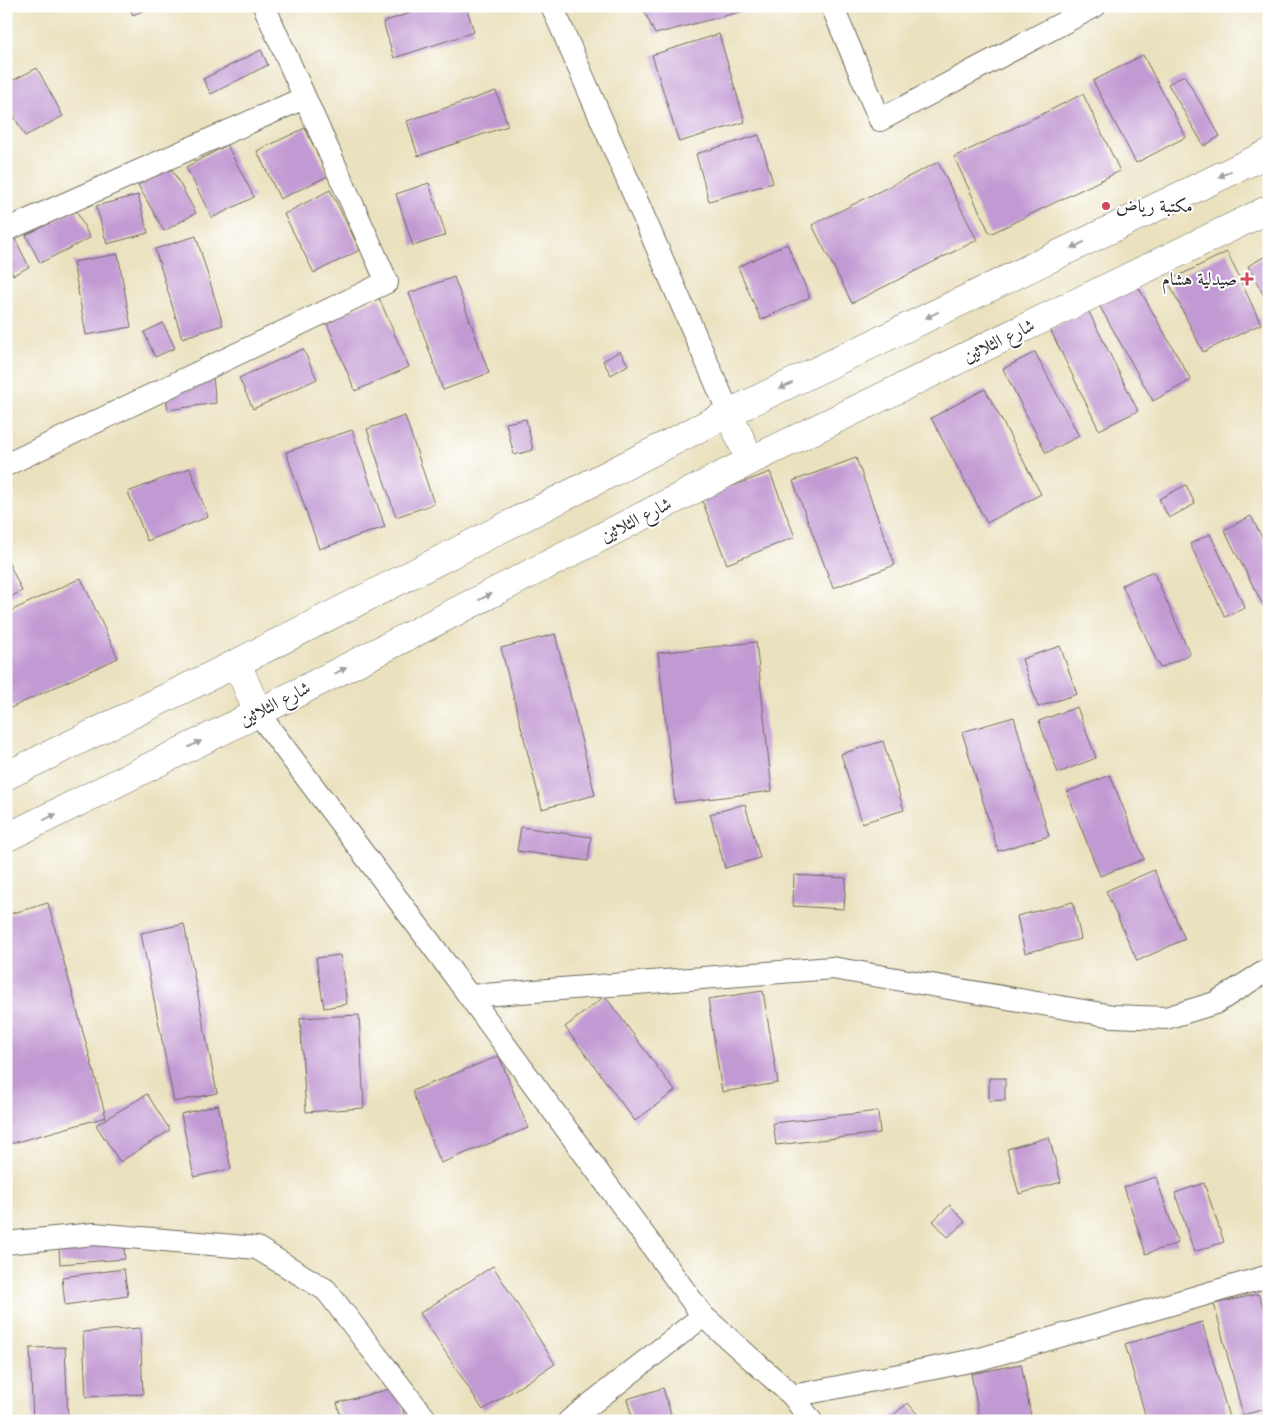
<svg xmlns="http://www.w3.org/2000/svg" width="1275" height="1427" font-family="Cardo,Amiri,serif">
<rect width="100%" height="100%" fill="#fff"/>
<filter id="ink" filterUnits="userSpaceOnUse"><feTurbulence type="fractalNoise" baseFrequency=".02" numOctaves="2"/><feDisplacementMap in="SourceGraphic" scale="10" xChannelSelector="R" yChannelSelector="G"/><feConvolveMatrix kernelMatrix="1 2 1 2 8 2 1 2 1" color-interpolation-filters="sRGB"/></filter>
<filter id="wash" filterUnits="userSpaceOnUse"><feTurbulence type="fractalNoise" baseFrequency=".0096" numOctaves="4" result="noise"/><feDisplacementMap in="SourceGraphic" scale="20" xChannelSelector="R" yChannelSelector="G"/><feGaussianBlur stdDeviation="1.12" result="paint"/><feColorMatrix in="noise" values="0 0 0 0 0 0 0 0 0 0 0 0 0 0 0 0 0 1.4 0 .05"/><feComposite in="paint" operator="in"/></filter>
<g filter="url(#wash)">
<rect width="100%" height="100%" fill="#eae1be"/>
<g id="blocks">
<g fill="#c29ad3">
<path d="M129,6H154L133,15Z"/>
<path d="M431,6H466L474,32L394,58L383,22Z"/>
<path d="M642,6H754L755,8L655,34Z"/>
<path d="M719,34L745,122L679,142L652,55Z"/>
<path d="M261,50L268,65L211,94L203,79Z"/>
<path d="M1143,55L1186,137L1136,163L1093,81Z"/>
<path d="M37,68L63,116L25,136L6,102V84Z"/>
<path d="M1184,75L1220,136L1204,146L1168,84Z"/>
<path d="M496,91L508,126L418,156L407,121Z"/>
<path d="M1083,94L1120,171L990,234L954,157Z"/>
<path d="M305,128L328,176L280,199L257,151Z"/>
<path d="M759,135L773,183L709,201L696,154Z"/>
<path d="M227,145L254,197L212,218L186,167Z"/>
<path d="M938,162L977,240L852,303L812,225Z"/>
<path d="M170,166L196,213L164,231L138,185Z"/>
<path d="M429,183L446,235L413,246L396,194Z"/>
<path d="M330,190L360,250L314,273L284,214Z"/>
<path d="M138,195L148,233L107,244L96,206Z"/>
<path d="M76,210L90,238L40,263L26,235Z"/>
<path d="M10,228L29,267L13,275L6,261V230Z"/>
<path d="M196,236L223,325L182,338L155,249Z"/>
<path d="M787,244L810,297L761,320L738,267Z"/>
<path d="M1227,252L1261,324L1203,352L1168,281Z"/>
<path d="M118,254L131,327L86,335L73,262Z"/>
<path d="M1269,254V305L1248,266Z"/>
<path d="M454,277L489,373L443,390L409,293Z"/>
<path d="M1136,283L1191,380L1153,401L1099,305Z"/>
<path d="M379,298L409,367L355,391L326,321Z"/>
<path d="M1088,310L1138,411L1099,430L1050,329Z"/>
<path d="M163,323L175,348L155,357L144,332Z"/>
<path d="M303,349L317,379L253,409L239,378Z"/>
<path d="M620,351L628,365L611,375L603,361Z"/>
<path d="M1035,352L1079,436L1046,453L1003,369Z"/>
<path d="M213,378L216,403L168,410L164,386Z"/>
<path d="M985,389L1041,494L987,523L931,418Z"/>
<path d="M405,416L434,504L396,517L367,429Z"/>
<path d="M526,419L533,450L514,455L506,423Z"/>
<path d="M352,430L385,527L319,549L286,452Z"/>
<path d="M856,458L895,565L833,588L793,481Z"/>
<path d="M190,468L208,517L147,541L128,492Z"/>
<path d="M770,472L795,537L727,564L701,498Z"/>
<path d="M1186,485L1195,504L1169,518L1159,499Z"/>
<path d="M1251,516L1269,551V604L1264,607L1224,530Z"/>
<path d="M1210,534L1245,608L1225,617L1190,544Z"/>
<path d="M6,557L22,591L6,599Z"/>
<path d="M1153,571L1190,654L1160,668L1122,585Z"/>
<path d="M81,578L118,658L6,710V613Z"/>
<path d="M555,634L595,795L542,809L501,648Z"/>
<path d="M756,642L772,791L675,803L658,653Z"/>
<path d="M1060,646L1077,694L1038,707L1022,659Z"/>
<path d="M1077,707L1096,758L1058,773L1039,721Z"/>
<path d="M1014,717L1049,836L998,851L962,732Z"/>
<path d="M883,741L904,810L862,823L841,754Z"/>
<path d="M1110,775L1144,859L1100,876L1067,792Z"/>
<path d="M745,804L760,858L725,868L710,814Z"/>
<path d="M521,827L591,837L588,861L517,851Z"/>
<path d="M1154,870L1185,939L1137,961L1106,891Z"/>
<path d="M794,875L846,878L844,909L793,906Z"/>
<path d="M1073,902L1081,939L1025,953L1017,916Z"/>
<path d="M48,903L106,1117L6,1145V915Z"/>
<path d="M184,924L217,1093L174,1102L141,933Z"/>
<path d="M340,955L347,1004L324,1008L316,958Z"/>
<path d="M763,991L778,1083L722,1092L708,999Z"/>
<path d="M605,996L675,1091L635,1121L565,1027Z"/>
<path d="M359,1015L364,1108L306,1112L300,1018Z"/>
<path d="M499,1056L528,1128L441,1163L412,1091Z"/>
<path d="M989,1078H1005V1100L989,1101Z"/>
<path d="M147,1094L170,1130L120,1162L96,1125Z"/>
<path d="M218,1105L231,1169L194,1177L181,1114Z"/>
<path d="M878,1111L880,1133L776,1145L773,1123Z"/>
<path d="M1049,1137L1061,1182L1019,1194L1007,1149Z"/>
<path d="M1156,1177L1178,1243L1146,1254L1124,1187Z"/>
<path d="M1204,1183L1224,1242L1194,1252L1175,1193Z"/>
<path d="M950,1205L965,1222L948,1237L933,1221Z"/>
<path d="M123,1231L125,1259L60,1264L58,1235Z"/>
<path d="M493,1266L555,1364L483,1410L420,1313Z"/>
<path d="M124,1269L128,1296L65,1305L62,1277Z"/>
<path d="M1258,1294L1269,1319V1408L1243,1415L1214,1304Z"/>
<path d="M1202,1322L1230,1421H1147L1125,1344Z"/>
<path d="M140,1328L143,1394L86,1397L83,1332Z"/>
<path d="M65,1347L68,1421H33L30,1348Z"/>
<path d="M1021,1364L1032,1421H980L971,1374Z"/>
<path d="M397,1387L406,1421H342L337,1403Z"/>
<path d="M663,1388L673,1421H633L627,1399Z"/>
<path d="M908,1403L923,1421H886Z"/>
</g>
</g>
</g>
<g filter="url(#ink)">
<use href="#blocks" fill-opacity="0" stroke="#6e6b5e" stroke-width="1"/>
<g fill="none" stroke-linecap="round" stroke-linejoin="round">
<defs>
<g id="street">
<path d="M552,6L729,413"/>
<path d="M832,6L880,120L1095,6"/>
<path d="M6,230L304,98"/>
<path d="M6,465L387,282L264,6"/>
<path d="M258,713L432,945L703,1316L793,1396L811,1421"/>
<path d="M470,996L832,968L1113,1016L1166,1018L1215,1003L1269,969"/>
<path d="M6,1243L94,1234L257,1248L326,1290L427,1421"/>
<path d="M793,1396L980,1359L1269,1276"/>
<path d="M569,1421L703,1316"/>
</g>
<g id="secondary">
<path d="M729,413L750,461"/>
<path d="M237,663L258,713"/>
<path d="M6,776L237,663L729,413L1269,153"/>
<path d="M6,838L258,713L750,461L1269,209"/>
</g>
</defs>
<use href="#street" stroke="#6e6b5e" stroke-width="24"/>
<use href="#secondary" stroke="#6e6b5e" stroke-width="29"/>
<use href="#street" stroke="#fff" stroke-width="22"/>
<use href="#secondary" stroke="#fff" stroke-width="28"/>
</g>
<defs><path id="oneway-solid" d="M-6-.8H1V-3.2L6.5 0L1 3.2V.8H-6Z" transform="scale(1.25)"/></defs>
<g fill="#a0a0a0">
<use href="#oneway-solid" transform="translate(1225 174) rotate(154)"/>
<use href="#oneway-solid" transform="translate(1078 245) rotate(154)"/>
<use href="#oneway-solid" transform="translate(932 315) rotate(154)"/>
<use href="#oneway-solid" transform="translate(786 386) rotate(154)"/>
<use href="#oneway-solid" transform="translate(485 597) rotate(-27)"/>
<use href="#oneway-solid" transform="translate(340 671) rotate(-27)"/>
<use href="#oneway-solid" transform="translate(195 744) rotate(-26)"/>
<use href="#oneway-solid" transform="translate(50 817) rotate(-26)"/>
</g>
</g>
<g fill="#d1495b" stroke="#fff" stroke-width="2">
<circle cx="1106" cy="206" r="5"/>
<path d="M1244.5 271.5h5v5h5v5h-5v5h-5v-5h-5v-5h5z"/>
</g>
<g text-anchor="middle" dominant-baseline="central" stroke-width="4" stroke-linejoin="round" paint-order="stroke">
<g font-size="18" fill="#2b2b2b" stroke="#fff" text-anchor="start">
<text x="1116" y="206">مكتبة رياض</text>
<text x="1237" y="279" text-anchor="end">صيدلية هشام</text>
</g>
<g font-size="18" fill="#2b2b2b" stroke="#fff">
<text transform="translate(999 341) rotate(-26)">شارع الثلاثين</text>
<text transform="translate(636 520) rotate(-27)">شارع الثلاثين</text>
<text transform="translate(275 704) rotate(-27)">شارع الثلاثين</text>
</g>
</g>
<rect width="1275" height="1427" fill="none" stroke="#fff" stroke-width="25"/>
</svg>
